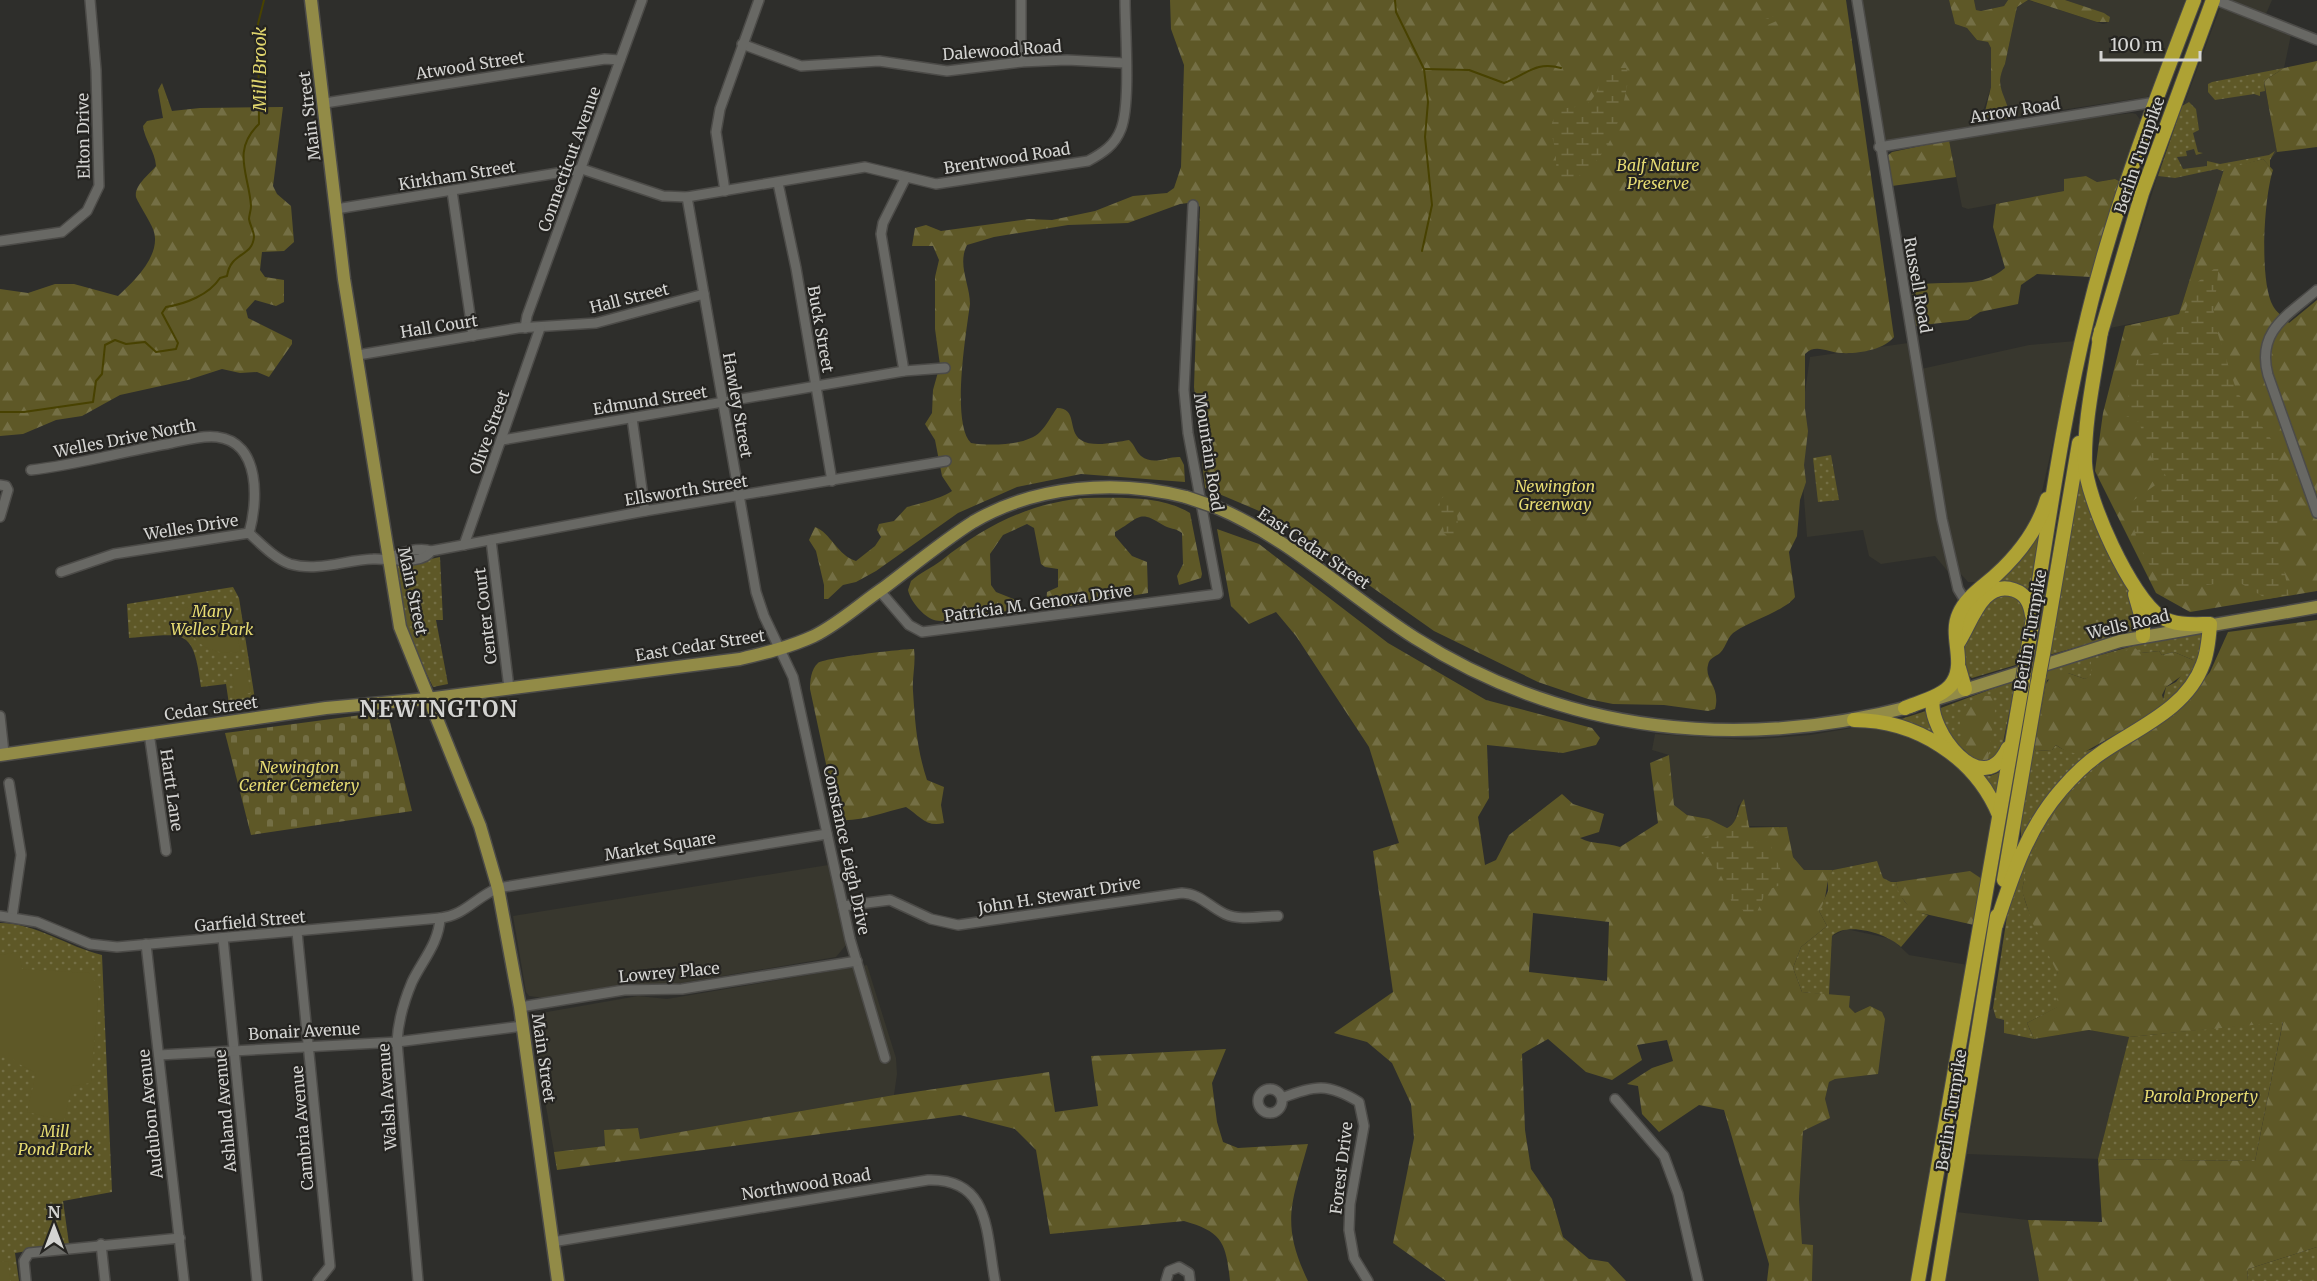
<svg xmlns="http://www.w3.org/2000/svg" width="2317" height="1281" font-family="Merriweather,serif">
<defs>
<pattern id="grass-dots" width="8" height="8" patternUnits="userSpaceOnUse" patternTransform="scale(1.5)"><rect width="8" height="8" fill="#5e5827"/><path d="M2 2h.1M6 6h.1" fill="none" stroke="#746f45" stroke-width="1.8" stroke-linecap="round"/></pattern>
<pattern id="forest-firs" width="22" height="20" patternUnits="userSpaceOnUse" patternTransform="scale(1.5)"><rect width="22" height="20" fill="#5e5827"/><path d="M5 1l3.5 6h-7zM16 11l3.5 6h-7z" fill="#746f45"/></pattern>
<pattern id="wetland-marsh" width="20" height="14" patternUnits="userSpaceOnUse" patternTransform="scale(1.5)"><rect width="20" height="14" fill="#5e5827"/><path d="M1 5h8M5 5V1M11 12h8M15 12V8" fill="none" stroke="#746f45"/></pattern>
<pattern id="cemetery-stones" width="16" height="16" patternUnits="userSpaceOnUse" patternTransform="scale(1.5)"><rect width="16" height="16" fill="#5e5827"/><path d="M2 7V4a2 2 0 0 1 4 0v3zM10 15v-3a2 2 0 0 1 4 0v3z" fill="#746f45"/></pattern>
</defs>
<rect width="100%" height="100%" fill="#2e2e2b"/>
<g fill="#38372e">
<path d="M1861,0H1949L1955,24L1967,28L1977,40L1988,42L1991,48V87L1978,126L1889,142L1882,136Z"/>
<path d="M1974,0H2008L2004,6L1981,11L1976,10Z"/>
<path d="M2028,0L2103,24L2107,23L2108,15L2065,0H2188L2152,93L2147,97L2009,118V111L2001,95V72L2005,64L2017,7Z"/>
<path d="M2223,0H2272L2262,23L2291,35L2284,68L2264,81L2277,152L2270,160V167L2263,159L2224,169L2179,314L2110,328L2158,174Z"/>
<path d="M2132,113L2136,114L2141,121L2121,182L2115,179L2097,182L2086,176L2065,179L2064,191L1968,209L1962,207L1949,140L2057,122Z"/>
<path d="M2076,341L2038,509L2005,558L1980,582H1968L1958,571L1955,559L1921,369L2029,345Z"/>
<path d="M1908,343L1950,574L1935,556L1881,564L1869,556L1863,530L1807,537L1801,459L1803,406L1810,357Z"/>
<path d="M1876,724L1903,730L1961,765L1991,805L1993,819L1982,879L1891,882L1883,878L1876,861L1833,870H1804L1793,857L1787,827L1749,826L1744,800L1738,806L1735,822L1727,828L1709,819L1687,815L1674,805L1669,755L1652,750L1655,734L1747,740L1810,735Z"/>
<path d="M828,865L846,945L836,957L663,986L630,983L544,998L529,996L526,992L513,916Z"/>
<path d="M1846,929L1892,939L1909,955L1968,965L1912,1281H1812L1813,1245H1802L1799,1199L1803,1131L1825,1099L1829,1082L1835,1079L1878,1074L1870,1006L1855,1013L1849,1007V997L1829,995L1832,936Z"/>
<path d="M867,965L896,1058L897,1074L894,1095L640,1139L637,1128L604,1130L605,1146L554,1152L530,1015L638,996L667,999Z"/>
<path d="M1993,1008L1996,1018L2004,1020V1033L2034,1039L2089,1030L2129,1037L2098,1159L1967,1154L1990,1010Z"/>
<path d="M1956,1212L2028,1220L2039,1281H1944Z"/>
</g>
<g fill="url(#grass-dots)">
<path d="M2284,68L2264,81L2265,91L2260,92V96L2254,94L2215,100L2208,92V84L2212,82Z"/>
<path d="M2189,102L2196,109L2199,130L2193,133L2198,152L2203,153L2196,155L2194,149L2186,151L2187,156L2177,157L2183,169L2207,166V161L2220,164L2269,155L2275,151L2270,160V167L2263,159L2222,171L2217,169L2175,178L2158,176L2182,106Z"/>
<path d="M1831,455L1839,500L1818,502L1813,458Z"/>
<path d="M2081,455L2133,596L2138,630L2049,655Z"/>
<path d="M2039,532L2030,597L2022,589L1976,597Z"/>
<path d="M440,557L443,620H436L448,684L433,687L405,629L393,567Z"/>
<path d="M233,587L239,598L256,706L230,711L226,684L201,687C193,626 185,634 129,638L127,604Z"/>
<path d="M2004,592L2021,597L2027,612L2019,664L1972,678C1949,664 1974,617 1988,602C1992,598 1999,595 2004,592Z"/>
<path d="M2190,634H2202L2205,643L2189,683L2161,709L2166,687L2176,682L2193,660L2174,652L2162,655L2159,651L2141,653L2085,679L2068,673L2047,680L2034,748L2036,751L2052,750L2056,745C2082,765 2110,739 2133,724V728L2057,789L2021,838V825L2046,670L2133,646Z"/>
<path d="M2016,680L2000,757L1991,764C1963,752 1945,740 1938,709Z"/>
<path d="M1926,711L1928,712L1955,751L1898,720Z"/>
<path d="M2106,758C2087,778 2017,868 2023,893C2029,922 2052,948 2058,974C2060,984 2058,997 2058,1007L2027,1023L2034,1039L2004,1033V1020L1996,1018L1993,1008L2011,890L2045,820L2076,781Z"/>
<path d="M2000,772L1996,798L1980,774L1990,776Z"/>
<path d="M1877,861L1883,878L1891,882H1896C1901,901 1909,910 1928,915L1901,947C1888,934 1847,921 1832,936L1829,995L1802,992L1793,968L1801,947L1827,926L1819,911L1828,891V876L1833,870Z"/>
<path d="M0,923C36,923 68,947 102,955L112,1192L63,1201L69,1244L15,1253L19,1281H0Z"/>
<path d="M2283,1021L2255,1161L2098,1159L2129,1037Z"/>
<path d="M2317,1247V1281H2247L2248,1269Z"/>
</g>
<g fill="url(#forest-firs)" fill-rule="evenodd">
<path d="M1170,0H1846L1894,337C1884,350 1857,354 1841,353C1828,353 1816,343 1805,354V409L1808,431L1804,465L1806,482L1800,500L1797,536L1789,552L1795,597C1786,610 1751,621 1736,631C1727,636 1727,646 1720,653C1715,657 1709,658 1708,665C1704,680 1721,687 1715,709L1708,711L1664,705L1613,704L1588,699L1538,682L1434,631L1271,516L1205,488L1194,387L1200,207L1196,202L1180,204L1128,223L1068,225L994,237L967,245C957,265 970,284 970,304C966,334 951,423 971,443C989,446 1026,446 1040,432C1047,425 1051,416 1057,408C1078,408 1067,431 1081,440C1093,448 1116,442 1129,440C1135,445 1136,452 1141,456C1154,466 1168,456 1180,457L1184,465L1185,482L1081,474L1017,487L958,513L876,571L856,582L843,585L828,599H824V585L816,551L809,540L815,527C830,532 838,556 856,561L875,546L881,537L877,530L879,524L894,521L907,507C918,504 943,498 952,491L942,476L935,440L925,424L932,413L933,390L940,365L935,329V277L939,260L933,246H912L915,228L926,225L941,231L1029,219L1052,220L1095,211L1133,196L1167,193L1174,188L1181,167L1184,65L1171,29Z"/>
<path d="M1949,0H1974L1976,10L1981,11L2004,6L2008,0H2028L2017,7L2005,64C1992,89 2010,98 2009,118L1987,122L1983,120L1991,87V48L1988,42L1977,40L1967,28L1955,24Z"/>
<path d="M2029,0H2065L2104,13L2110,17L2109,22H2097Z"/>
<path d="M2317,61V147L2277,152L2264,81L2284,68Z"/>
<path d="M162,83L172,111L200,108L283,107L273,186L277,194L291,206L294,242L284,251L262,252L260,270L265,277L284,280V302L276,306L255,300L246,310L248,318L292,340V344L269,377L257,372L240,373L222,369L188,380L120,395L82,416L56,420L23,434L0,436V289L28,293L55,284H74L118,296C134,281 163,254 153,229C151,223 137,201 136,197C134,185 150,174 156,166C155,151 145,141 143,126L147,121L163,118L158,90Z"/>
<path d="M1949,140L1956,177L1892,186L1887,156L1892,152Z"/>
<path d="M2263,159L2273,170C2264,197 2259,281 2273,306C2276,312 2285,318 2289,323L2317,300V591L2190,612L2156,593L2095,471L2103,413L2125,326L2179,314L2224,169Z"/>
<path d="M2086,176L2097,182L2115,179L2121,182L2091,277L2037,274L2021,285L2018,304L1980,312L1968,320L1913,326L1916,316L1911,287C1944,277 1978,292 2005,268L1993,227L1996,204L2064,191V179Z"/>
<path d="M1085,498C1119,498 1160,495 1190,513L1202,574L1201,578L1179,585L1177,576L1183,564L1182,533C1176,528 1169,529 1163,525C1138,509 1140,518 1115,532V536L1132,556L1147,562L1148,593L1070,606L1046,605L1047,592L1058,587V569L1045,567L1041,564L1034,528L1027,524L1003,535L990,554L991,585L996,592L1016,600L1018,612C1000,614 948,624 934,620C924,617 910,601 908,590L911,581C919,573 932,568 942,560C985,526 1029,503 1085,498Z"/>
<path d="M1217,529L1259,544L1388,643L1486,700L1592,728L1600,738L1596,745L1563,753L1487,745L1489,798L1478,817L1485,865L1496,860L1509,835L1562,794L1573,804L1604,814L1599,832L1580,838C1593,845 1605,842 1620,847L1658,823L1650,763L1669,755L1674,805L1687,815L1709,819L1727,828L1787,827L1793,857L1804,870H1833C1824,882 1829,898 1819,911L1827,926L1801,947L1793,968L1802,992L1850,996L1849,1007L1855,1013L1870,1006L1882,1012L1885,1019L1878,1074L1835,1079L1829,1082L1825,1099L1830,1118L1803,1131L1799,1199L1802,1244L1813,1245L1812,1281H1767L1769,1264L1724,1110L1699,1105L1659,1132L1642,1114L1638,1086L1627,1084L1652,1068L1673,1061L1667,1040L1637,1045L1642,1060L1612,1080L1586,1072L1548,1039L1522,1054L1525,1130L1531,1169L1552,1199L1563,1237L1589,1259L1608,1262L1626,1281H1446L1393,1243L1414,1138L1411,1104L1392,1063L1367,1042L1334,1033L1393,992L1373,851L1399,843L1369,747L1296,636L1276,612L1249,624L1231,606ZM1533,913L1609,922L1607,981L1529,972Z"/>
<path d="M2317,620V1247L2248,1269L2247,1281H2039L2028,1220L2102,1222L2098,1159L2255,1161L2283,1022L2129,1037L2089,1030L2034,1039L2027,1023L2057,1007L2058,974L2032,922L2022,891L2026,868L2060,802L2106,758L2180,709L2210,672L2228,632Z"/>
<path d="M2135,648L2141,653L2159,651L2162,655L2174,652L2193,660L2191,669L2166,687L2162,695L2164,702L2161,709L2081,754L2067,752L2056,745L2052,750L2036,751L2034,748L2046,684L2053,673H2068L2085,679L2091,675V660Z"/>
<path d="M914,649C916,664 912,676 913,691C915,722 917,750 927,780L944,787L941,805L944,823C926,828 919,815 906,807C883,812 862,822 838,820L810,689C810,681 811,669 818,663C823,658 902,649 914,649Z"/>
<path d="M1979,696H1992L1995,711L1988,760L1982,765L1966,753C1959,729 1953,709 1979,696Z"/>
<path d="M1970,871L1982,879L1974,925L1912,911L1899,894L1896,882Z"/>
<path d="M1226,1049L1212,1083L1217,1122L1223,1142L1238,1148L1308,1144C1292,1202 1280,1223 1308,1281H1230C1226,1243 1223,1232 1184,1221L1050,1234L1036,1150L1015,1129L960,1115L557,1170L554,1152L605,1146L604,1130L638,1128L640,1139L894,1095L1049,1072L1055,1112L1098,1106L1091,1056Z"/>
</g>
<g fill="url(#wetland-marsh)">
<path d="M1776,16L1786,17L1765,26L1758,21Z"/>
<path d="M1612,68H1626L1629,76C1621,120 1610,162 1567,183H1559C1555,172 1557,160 1555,149C1552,130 1546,128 1560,110C1570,106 1578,109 1588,103C1600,95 1599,73 1612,68Z"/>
<path d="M2219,265L2213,319L2237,392L2279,450L2277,534L2289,595L2267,599L2237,581L2184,588L2159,582L2138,544L2128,504L2167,477L2151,457L2139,422L2124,415L2137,360L2159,351L2167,336L2180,326L2195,284Z"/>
<path d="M1448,494C1456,508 1464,525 1450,539L1444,533L1439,500Z"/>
<path d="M1744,799L1752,842L1769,841L1786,883L1767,890L1757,912L1749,913L1750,921H1745L1743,910L1733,906C1728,890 1717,859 1701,853L1704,838C1713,833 1729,830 1734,822C1739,814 1738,806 1744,799Z"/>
</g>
<path fill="url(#cemetery-stones)" d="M384,712L388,714L412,811L251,835L225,733Z"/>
<g fill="#5e5827">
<path d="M214,603L232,604L240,651L237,652C210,657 182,638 185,608Z"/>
<path d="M247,668L250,693L235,695L232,670Z"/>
<path d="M19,952L22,969L89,973L99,987L91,1083L72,1086L64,1121L27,1112L36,1073L17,1063L0,1047V955Z"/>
<path d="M8,1261L10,1281H0V1262Z"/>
</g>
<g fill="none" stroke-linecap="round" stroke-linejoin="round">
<g stroke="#484201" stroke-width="2">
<path d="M1395,0L1396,12L1424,69L1428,102L1425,137L1432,205L1422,251"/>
<path d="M1425,69L1469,70L1504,83C1527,74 1536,61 1561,68"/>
<path d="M0,412H24L93,402L96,381L102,374L105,345L115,340L126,344L145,342L156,352L176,349L178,343L162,313L166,307C185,304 209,295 220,278L227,276C231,251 252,258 254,237C254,231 250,226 249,219C249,215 251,211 251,206C249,174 231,151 259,124L258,24L264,0"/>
</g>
<defs>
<g id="minor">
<path d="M1857,0L1942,519L1958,589L1969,607"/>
<path d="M2216,0L2317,40"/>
<path d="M742,44L801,66L879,61L947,71L1021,62L1067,60L1125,63"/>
<path d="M1021,62V0"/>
<path d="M325,103L605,59L620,60"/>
<path d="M1879,147L2155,102"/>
<path d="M778,183L796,268L832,481"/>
<path d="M452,191L473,336"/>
<path d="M725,191L716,132L720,109L759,0"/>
<path d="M687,197L756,592L764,616L793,677L850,939L885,1058"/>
<path d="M336,209L582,169L663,196L687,197L865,167L936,184L1088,161C1103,153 1115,145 1121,129C1131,103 1125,31 1125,0"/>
<path d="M0,241L62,232L87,211L99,186L96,70L90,0"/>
<path d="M2317,290C2288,315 2256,331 2268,375L2317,513"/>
<path d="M525,328L527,316L642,0"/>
<path d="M358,355L518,328L596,323L704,294"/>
<path d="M904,371L881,234L883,223L906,177"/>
<path d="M632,418L645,511"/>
<path d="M502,440L904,371L945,368"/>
<path d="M31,470C76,465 121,452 167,444C182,441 201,435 217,437C261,442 258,502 249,533"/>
<path d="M0,485L6,486L8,490L0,517"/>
<path d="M491,540L509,688"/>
<path d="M464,545L540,328"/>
<path d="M389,559C399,552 420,547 431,551L645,511L946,461"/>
<path d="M61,572L114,554L249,533C260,543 275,559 290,564C318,572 345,560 373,559C388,558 423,566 431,551"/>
<path d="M879,590L909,625L922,632L1218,594L1188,433L1184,390L1193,205"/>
<path d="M0,716L4,753"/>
<path d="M149,733L166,851"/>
<path d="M9,783L21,855L12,917"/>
<path d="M843,906L890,900L931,919L958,925L1182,893C1201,894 1208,906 1225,914C1240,921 1261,916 1278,916"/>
<path d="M0,916L37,922L90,944L117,947L440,918C464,916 476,897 498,888L827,834"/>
<path d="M297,932L330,1266L318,1281"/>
<path d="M223,938L257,1281"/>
<path d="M146,944L184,1281"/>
<path d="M520,1007L624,990L682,989L857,961"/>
<path d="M159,1055L397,1042L523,1026"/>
<circle cx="1270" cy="1101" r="12"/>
<path d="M1282,1098C1315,1085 1328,1083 1359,1102L1364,1126L1350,1204L1349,1230L1354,1258L1368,1281"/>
<path d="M1615,1099L1664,1156L1678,1194L1698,1281"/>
<path d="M552,1242L928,1180C991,1178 986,1234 995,1281"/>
<path d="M101,1244L105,1281"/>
<path d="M26,1281L24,1261L29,1253L180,1238"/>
<path d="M418,1281L397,1042C398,1022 404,1001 412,982C422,961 439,943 440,918"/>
<path d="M1166,1281L1169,1271L1179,1267L1189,1273L1190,1281"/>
</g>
<g id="major">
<path d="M311,0L344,279L400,627L480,826L498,888L520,1007L558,1281"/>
<path d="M1218,508C1290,539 1349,596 1415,638C1568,735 1741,751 1913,706"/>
<path d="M1936,699L2120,641L2317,607"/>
<path d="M0,755L326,708L427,699L740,659C765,653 790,647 814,636C840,623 861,603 885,587C914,565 943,541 973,522C1036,485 1117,479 1186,497"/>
</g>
<g id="highway">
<path d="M2099,339L2142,193L2213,0"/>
<path d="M2135,594L2143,622V636"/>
<path d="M1958,643C1971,624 1982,579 2014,590C2026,594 2030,603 2032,615"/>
<path d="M2043,654L2079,443"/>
<path d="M2026,660C2046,545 2060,428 2088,315C2114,207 2154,104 2194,0"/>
<path d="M1959,668L1965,689"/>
<path d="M1933,700C1927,728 1982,804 2008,748"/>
<path d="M1905,708C1919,702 1945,696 1953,682C1966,661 1949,636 1959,614C1966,597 1983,587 1996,575C2020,553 2038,529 2047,499"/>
<path d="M1854,720C1916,720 1975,757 1999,815"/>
<path d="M2004,880L2039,675"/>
<path d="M1996,925C2012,876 2027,829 2061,790C2073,776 2086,763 2101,753C2137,728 2187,709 2203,664C2208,652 2209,637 2210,624C2194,624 2176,626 2161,617C2131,598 2086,498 2085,463C2084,420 2095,374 2101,331"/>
<path d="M1918,1281L2023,680"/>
<path d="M1938,1281L1997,916"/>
</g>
</defs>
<use href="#minor" stroke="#4c4b48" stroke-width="12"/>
<use href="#major" stroke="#4c4b48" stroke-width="15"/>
<use href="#highway" stroke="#4c4b48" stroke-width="16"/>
<use href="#minor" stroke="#686864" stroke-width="9"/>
<use href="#major" stroke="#928b47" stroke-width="12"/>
<use href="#highway" stroke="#aea234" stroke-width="14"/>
<defs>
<path id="major-bridge" d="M1186,497L1218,508"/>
<g id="highway-bridge">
<path d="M2039,675L2043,654"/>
<path d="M2023,680L2026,660"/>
</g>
</defs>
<use href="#major-bridge" stroke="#4c4b48" stroke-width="15" stroke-linecap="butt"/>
<use href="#highway-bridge" stroke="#4c4b48" stroke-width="16" stroke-linecap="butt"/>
<use href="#major-bridge" stroke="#928b47" stroke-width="12"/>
<use href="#highway-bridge" stroke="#aea234" stroke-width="14"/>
</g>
<g text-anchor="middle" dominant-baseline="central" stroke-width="4.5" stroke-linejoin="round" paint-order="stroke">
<g font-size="16" fill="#d4d4d2" stroke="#252421">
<text transform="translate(1002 50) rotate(-4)">Dalewood Road</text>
<text transform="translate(470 65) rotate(-9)">Atwood Street</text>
<text transform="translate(2015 110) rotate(-9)">Arrow Road</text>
<text transform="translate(309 116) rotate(-97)">Main Street</text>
<text transform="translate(83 136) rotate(-91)">Elton Drive</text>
<text transform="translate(2139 155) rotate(-71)">Berlin Turnpike</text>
<text transform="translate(1007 158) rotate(-9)">Brentwood Road</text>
<text transform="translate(569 159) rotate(-70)">Connecticut Avenue</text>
<text transform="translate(457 175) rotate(-9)">Kirkham Street</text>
<text transform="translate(1918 285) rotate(80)">Russell Road</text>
<text transform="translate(629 298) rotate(-14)">Hall Street</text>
<text transform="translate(439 326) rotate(-9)">Hall Court</text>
<text transform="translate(821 329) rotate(80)">Buck Street</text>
<text transform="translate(650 400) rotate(-9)">Edmund Street</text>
<text transform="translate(738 405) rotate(80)">Hawley Street</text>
<text transform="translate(489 432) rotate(-70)">Olive Street</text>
<text transform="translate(125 438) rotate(-11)">Welles Drive North</text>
<text transform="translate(1209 452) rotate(81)">Mountain Road</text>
<text transform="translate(686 490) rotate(-9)">Ellsworth Street</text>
<text transform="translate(191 527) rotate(-9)">Welles Drive</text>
<text transform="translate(1314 548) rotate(34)">East Cedar Street</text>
<text transform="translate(413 591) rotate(78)">Main Street</text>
<text transform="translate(1038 603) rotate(-8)">Patricia M. Genova Drive</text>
<text transform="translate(485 616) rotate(-97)">Center Court</text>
<text transform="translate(2128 624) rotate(-13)">Wells Road</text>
<text transform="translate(2030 630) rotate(-80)">Berlin Turnpike</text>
<text transform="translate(700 645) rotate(-9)">East Cedar Street</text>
<text transform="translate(211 708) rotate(-8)">Cedar Street</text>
<text transform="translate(172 790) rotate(82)">Hartt Lane</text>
<text transform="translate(660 846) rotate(-9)">Market Square</text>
<text transform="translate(847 850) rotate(78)">Constance Leigh Drive</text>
<text transform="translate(1059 895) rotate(-9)">John H. Stewart Drive</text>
<text transform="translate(250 921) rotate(-5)">Garfield Street</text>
<text transform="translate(669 972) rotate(-5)">Lowrey Place</text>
<text transform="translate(304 1031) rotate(-3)">Bonair Avenue</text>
<text transform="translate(544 1058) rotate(82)">Main Street</text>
<text transform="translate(387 1097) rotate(-94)">Walsh Avenue</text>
<text transform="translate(1951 1110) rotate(-81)">Berlin Turnpike</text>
<text transform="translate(225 1111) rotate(-95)">Ashland Avenue</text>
<text transform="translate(150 1114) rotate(-96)">Audubon Avenue</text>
<text transform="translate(302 1128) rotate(-95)">Cambria Avenue</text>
<text transform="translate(1341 1168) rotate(-83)">Forest Drive</text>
<text transform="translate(806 1184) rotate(-9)">Northwood Road</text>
</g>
<g font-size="16" font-style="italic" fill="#e6db72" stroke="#252421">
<text x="1658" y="165">Balf Nature<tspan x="1658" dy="18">Preserve</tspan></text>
<text x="1555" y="486">Newington<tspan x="1555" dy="18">Greenway</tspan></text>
<text x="212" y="611">Mary<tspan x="212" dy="18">Welles Park</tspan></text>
<text x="299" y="767">Newington<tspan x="299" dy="18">Center Cemetery</tspan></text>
<text x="2201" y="1096">Parola Property</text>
<text x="55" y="1131">Mill<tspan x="55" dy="18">Pond Park</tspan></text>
</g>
<g font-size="18" font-style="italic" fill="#e1d66d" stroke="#252421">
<text transform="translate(259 69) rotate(-90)">Mill Brook</text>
</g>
<g font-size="22" font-weight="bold" letter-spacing="1.5" fill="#d4d4d2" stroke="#252421">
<text x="439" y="709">NEWINGTON</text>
</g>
</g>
<g transform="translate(54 1227)" stroke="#252421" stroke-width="4.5" paint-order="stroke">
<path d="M0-4.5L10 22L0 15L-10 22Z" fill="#d4d4d2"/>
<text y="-9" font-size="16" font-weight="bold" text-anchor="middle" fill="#d4d4d2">N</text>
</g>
<path d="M2101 51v9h99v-9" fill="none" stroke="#d4d4d2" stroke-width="3"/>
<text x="2110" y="51" font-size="18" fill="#d4d4d2" stroke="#252421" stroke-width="4.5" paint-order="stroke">100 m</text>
</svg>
